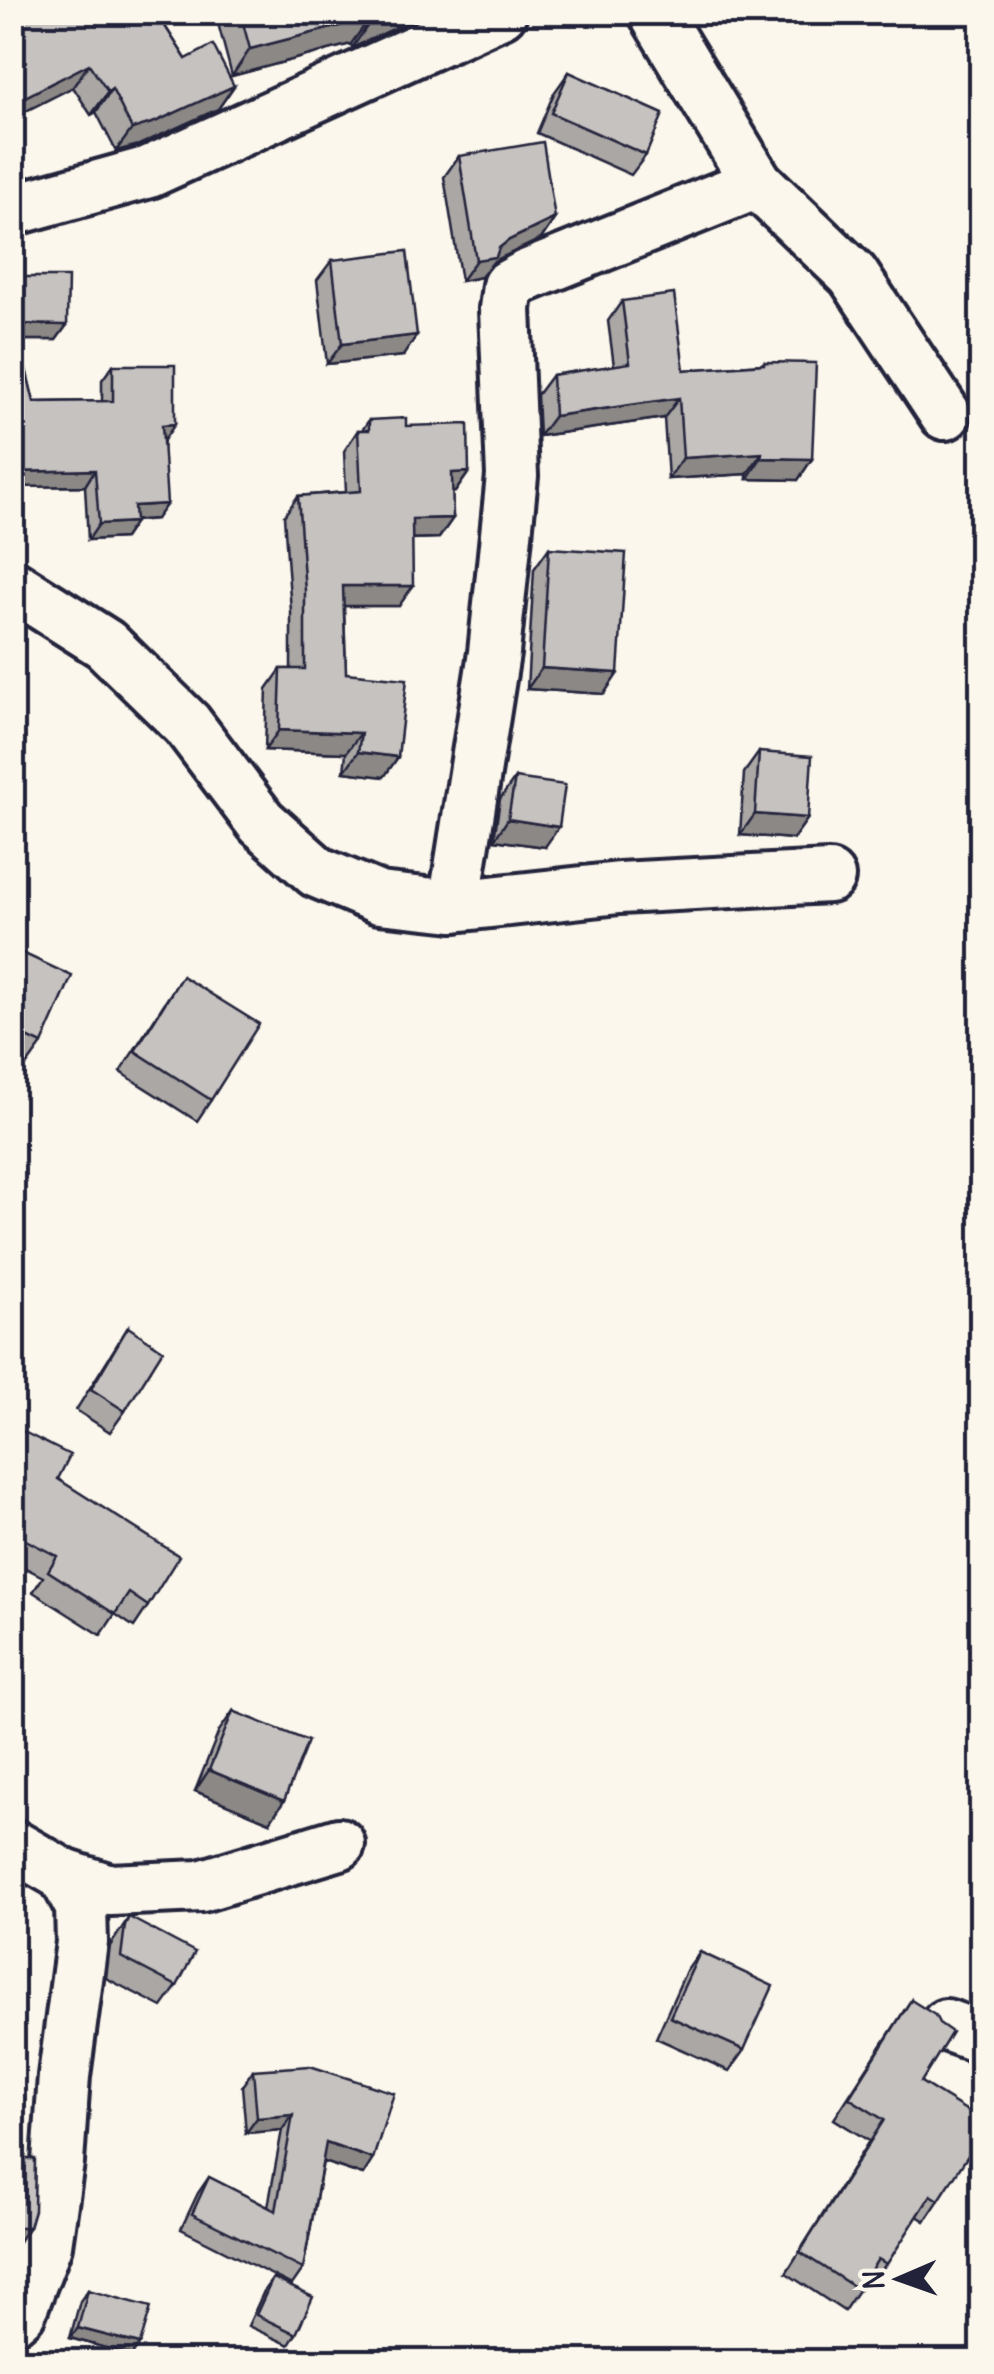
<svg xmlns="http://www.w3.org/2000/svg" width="994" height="2374" font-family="Delius,sans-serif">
<rect width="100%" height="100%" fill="#fbf7ec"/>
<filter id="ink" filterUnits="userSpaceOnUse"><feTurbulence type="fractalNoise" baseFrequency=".01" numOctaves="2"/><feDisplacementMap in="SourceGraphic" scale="20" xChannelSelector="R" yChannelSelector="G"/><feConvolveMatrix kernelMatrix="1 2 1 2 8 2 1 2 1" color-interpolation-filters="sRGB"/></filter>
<g filter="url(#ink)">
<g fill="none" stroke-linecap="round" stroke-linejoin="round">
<defs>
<g id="street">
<path d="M654,12L757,183L853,275L945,414"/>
<path d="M12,210L149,172L501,12"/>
<path d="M12,585L105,644L187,724L261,822L317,872L379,898L454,906L619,888L829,877"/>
<path d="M454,906L494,653L512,476L505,309L508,286L526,276L757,183"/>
<path d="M12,1845L64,1875L110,1890L201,1886L339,1844"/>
<path d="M946,2025L982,2038"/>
<path d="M12,2319L20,2312L46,2245L58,2162L64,2076L82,1942L81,1907L64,1875"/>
</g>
</defs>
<use href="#street" stroke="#22223b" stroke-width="58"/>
<use href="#street" stroke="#fbf7ec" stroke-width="50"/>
</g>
<g fill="#aaa7a5" stroke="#22223b" stroke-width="2.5">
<path d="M18,12H156L186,59L234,86L218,109L139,145L116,151L96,112L91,115L73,87L12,118V17L20,15Z"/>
<path d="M215,12H430L352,48L351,44L232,76Z"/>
<path d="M569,72L646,155L631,175L537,133L554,93Z"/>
<path d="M459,156L555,218L541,239L494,261L481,277L461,281L444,177Z"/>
<path d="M332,260L403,356L327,364L317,280Z"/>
<path d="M12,277L67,325L56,340H19L34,402L102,401V380L113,365L164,440L156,519L135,521L124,538L88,540L85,486L12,487Z"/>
<path d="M622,301L684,370L762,364L764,362L812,459L798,480L747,479V474L668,479L664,418L539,436L537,395L552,375L614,366L608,321Z"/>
<path d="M369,420L406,426L469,472L455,492H452L453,518L439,538L412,539L399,606H344L346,673L398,757L384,777L344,772L346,753L265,750L267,689L281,669H291V611L284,516L298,496L346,492L344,451L358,430H362Z"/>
<path d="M549,548L604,694L527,689L534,569Z"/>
<path d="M759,752L808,818L793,839L740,835L744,773Z"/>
<path d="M515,778L545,847L494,840L500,799Z"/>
<path d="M12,933L14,949L42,1044L21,1073L12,1068Z"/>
<path d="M182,976L211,1100L197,1121L120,1072Z"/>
<path d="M128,1327L125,1411L110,1432L76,1410Z"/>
<path d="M12,1426L58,1479L148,1606L134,1627L115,1614L101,1635L33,1592L43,1577L12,1561Z"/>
<path d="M233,1711L270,1822L195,1791L219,1731Z"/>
<path d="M129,1917L177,1986L162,2007L106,1978L110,1946Z"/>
<path d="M700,1952L744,2050L729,2071L656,2038L685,1973Z"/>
<path d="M911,2000L921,2082L939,2200L925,2221L917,2216L872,2285L865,2280L844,2311L786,2273L869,2141L834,2119Z"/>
<path d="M253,2070L363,2175L323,2162L303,2269L292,2285L181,2229L198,2193L209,2177L268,2207L282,2130L246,2133L242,2086Z"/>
<path d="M273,2278L296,2334L289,2345L248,2326L265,2289Z"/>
<path d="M88,2290L132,2355L70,2338L80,2301Z"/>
</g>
<g fill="#8b8886" stroke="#22223b" stroke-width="2.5">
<path d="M391,12H430L352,48L370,22Z"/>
<path d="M370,18L351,44L232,76L250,49Z"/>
<path d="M89,64L73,87L12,118V108L19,100Z"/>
<path d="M234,86L218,109L139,145L116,151L132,129Z"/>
<path d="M112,89L96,112L91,115L108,92Z"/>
<path d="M555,218L541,239L494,261L481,277L461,281L476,260L499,248L509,240Z"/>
<path d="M15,324L67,325L56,340H12Z"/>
<path d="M417,335L403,356L327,364L342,344Z"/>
<path d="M679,398L664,418L539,436L554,416Z"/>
<path d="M175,424L164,440L151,441L162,425Z"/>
<path d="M762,453L747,474L668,479L683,458Z"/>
<path d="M761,458L812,459L798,480L747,479Z"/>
<path d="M95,470L85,486L12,487V472Z"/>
<path d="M469,472L455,492L438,494L452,473Z"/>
<path d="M167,504L156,519L123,521L134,506Z"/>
<path d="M453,518L439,538L398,539L412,519Z"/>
<path d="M135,522L124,538L88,540L99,524Z"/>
<path d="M343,586H413L399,606H329Z"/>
<path d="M542,668L618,673L604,694L527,689Z"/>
<path d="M279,730L361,733L346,753L265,750Z"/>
<path d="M358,752L398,757L384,777L344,772Z"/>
<path d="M755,814L808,818L793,839L740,835Z"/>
<path d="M508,819L559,827L545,847L494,840Z"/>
<path d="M209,1770L284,1801L270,1822L195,1791Z"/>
<path d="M293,2115L282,2130L246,2133L257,2118Z"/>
<path d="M326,2143L373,2159L363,2175L315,2159Z"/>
<path d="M12,2227H29L14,2248H12Z"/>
<path d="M78,2328L140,2344L132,2355L70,2338Z"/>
</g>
<g fill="#c6c2c0" stroke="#22223b" stroke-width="2.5">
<path d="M29,12H156L186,59L213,45L234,86L155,122L132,129L112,89L108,92L89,64L19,100L12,87V17Z"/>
<path d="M240,12H391L370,22V18L250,49Z"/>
<path d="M569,72L663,114L646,155L551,113Z"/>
<path d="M543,142L555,218L509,240L499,248L496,257L476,260L459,156Z"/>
<path d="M407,251L417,335L342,344L332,260Z"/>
<path d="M12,277H68L67,325L15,324L34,402L113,401V365H175V424L162,425L167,504L134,506L135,522L99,524L95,470L12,472Z"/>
<path d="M674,294L684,370L764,364V362L816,363L812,459L761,458L762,453L683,458L679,398L554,416L552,375L630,363L622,301Z"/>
<path d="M406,418V426L468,424L469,472L452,473L453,518L412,519L413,586H343L346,673L407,679L398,757L358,752L361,733L279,730L281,669H305V591L298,496L361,491L358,430H369V420Z"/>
<path d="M549,548L626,553L618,673L542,668Z"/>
<path d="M759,752L812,756L808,818L755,814Z"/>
<path d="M515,778L565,785L559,827L508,819Z"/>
<path d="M12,933L19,936L14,949L72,976L42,1044L12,1030Z"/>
<path d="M182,976L259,1024L211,1100L135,1051Z"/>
<path d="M128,1327L163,1350L125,1411L91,1389Z"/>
<path d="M12,1426L70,1455L58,1479L179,1556L148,1606L129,1593L115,1614L48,1571L57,1556L12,1533Z"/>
<path d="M233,1711L308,1741L284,1801L209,1770Z"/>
<path d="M129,1917L195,1952L177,1986L121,1957L125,1925Z"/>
<path d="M700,1952L773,1986L744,2050L670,2017Z"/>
<path d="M911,2000L935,2015L939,2023L952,2032L921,2082L982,2120V2134L939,2200L931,2195L887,2264L878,2259L859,2290L800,2252L884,2120L849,2098Z"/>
<path d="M310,2066L394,2093L373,2159L326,2143L303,2269L192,2214L209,2177L276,2211L293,2115L257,2118L253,2070Z"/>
<path d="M12,2159H35L34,2210L29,2227H12Z"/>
<path d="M273,2278L313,2297L296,2334L256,2315Z"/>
<path d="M88,2290L151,2307L140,2344L78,2328Z"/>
</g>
</g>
<rect width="994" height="2374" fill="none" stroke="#fbf7ec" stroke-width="50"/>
<rect x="25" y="25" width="944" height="2324" fill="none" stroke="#22223b" stroke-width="4" filter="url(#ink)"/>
<g transform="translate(899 2279) rotate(268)" stroke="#fbf7ec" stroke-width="8" paint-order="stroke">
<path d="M0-8L18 38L0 25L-18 38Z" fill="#22223b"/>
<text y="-15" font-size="28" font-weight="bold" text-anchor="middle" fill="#22223b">N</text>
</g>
</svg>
